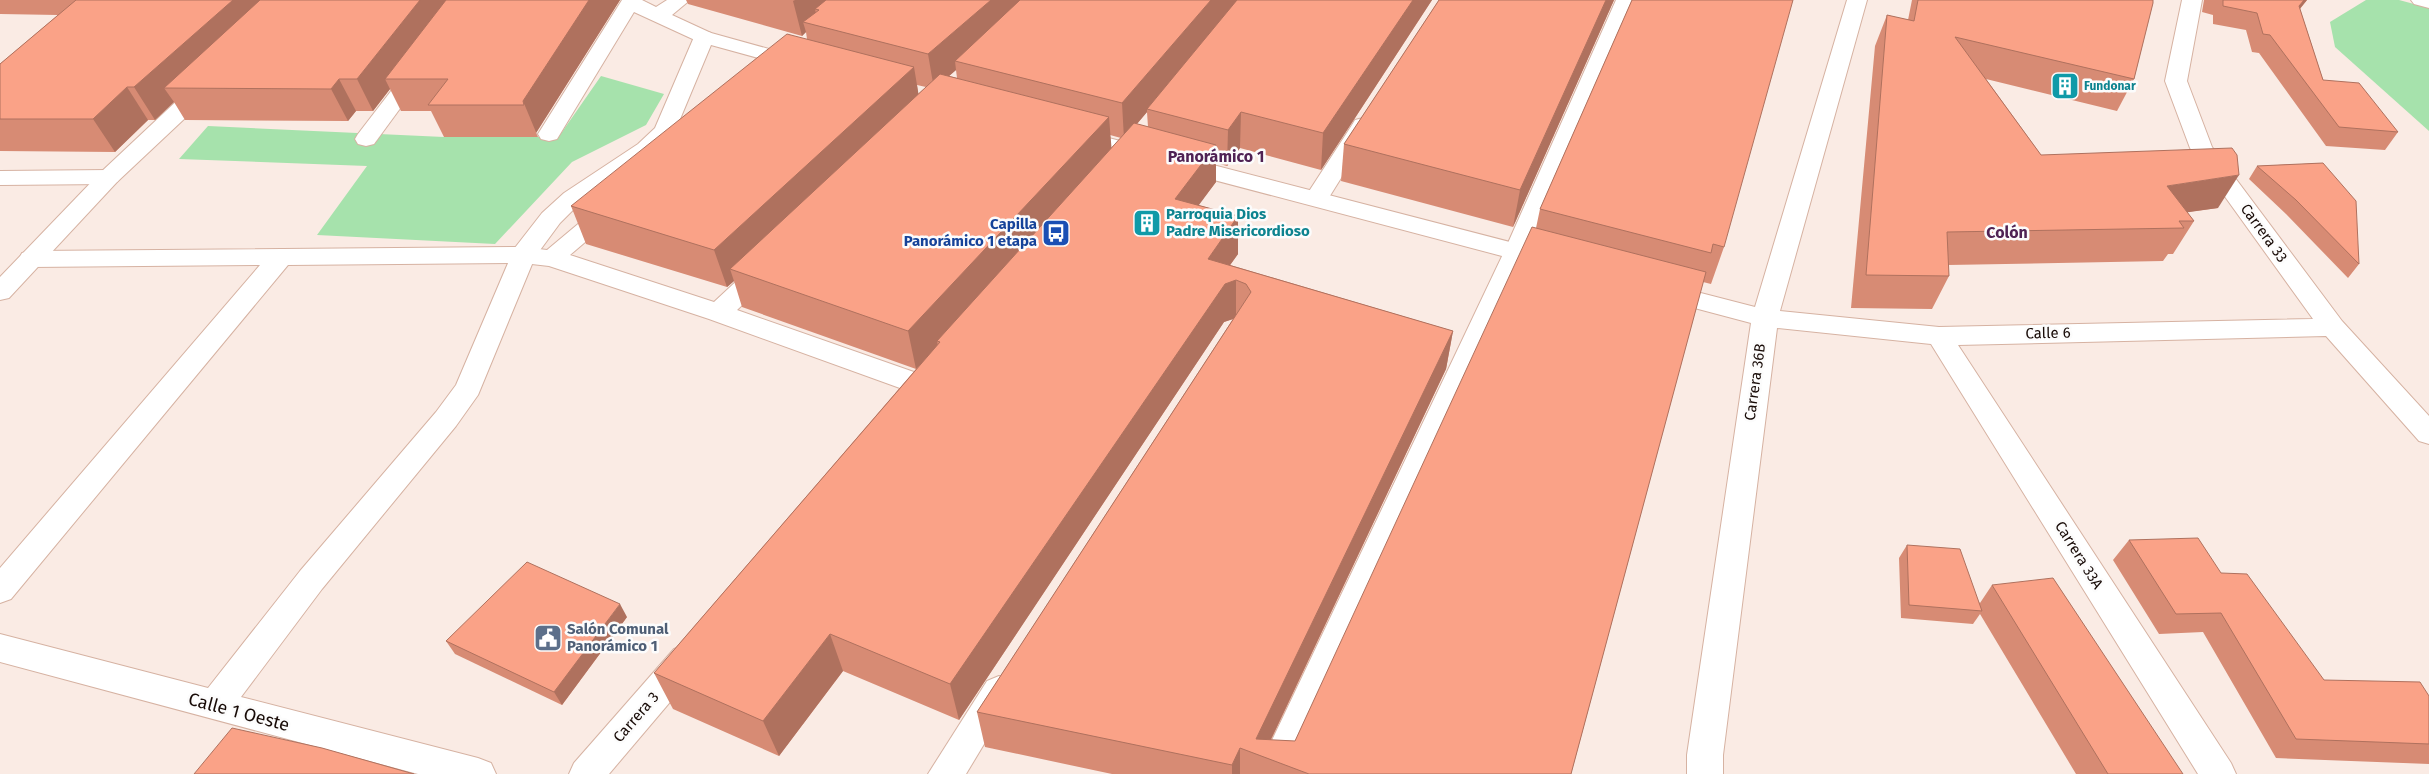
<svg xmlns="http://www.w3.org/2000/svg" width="2429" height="774" font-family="'Fira Sans',sans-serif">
<rect width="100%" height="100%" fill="#faebe4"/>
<g fill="#a6e2ac">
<path d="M2366,0H2399L2429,8V131L2335,47L2330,22Z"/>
<path d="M601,76L664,94L646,125L572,162L495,244L317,235L367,166L179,159L208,126L444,137H541L562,132Z"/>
</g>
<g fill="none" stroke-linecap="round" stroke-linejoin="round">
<defs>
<g id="pedestrian">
<path d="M622,0H642L656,7L667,0H690L672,15L711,33L714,37L711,41L704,43L697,41L634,12L557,139L549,141L541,139L538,134Z"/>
<path d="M1616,0H1636L1528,252L1292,774H1256L1504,252Z"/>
<path d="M418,63L425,65L429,69L374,144L366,146L358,144L355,139L358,134L411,65Z"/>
<path d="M1363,118L1371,120L1374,125L1328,199L1324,204L1316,206L1308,204L1304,199L1352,125L1355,120Z"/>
<path d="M109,170L117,172L121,177L117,182L109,184L0,185V171Z"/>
<path d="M610,202L618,204L622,209L618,214L570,255L714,302L757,262L766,260L775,262L779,268L775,274L737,310L931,378L935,385L931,392L921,395L911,392L709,319L549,266L523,263L288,265L11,599L0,603V568L260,265L31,267L22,265L19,259L22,253L31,251L523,247L547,250L602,204Z"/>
<path d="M999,676L1011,681L1016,691L966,774H928L987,681Z"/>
</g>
<g id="minor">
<path d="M1847,0H1867L1780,311L1939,327L2313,319L2190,148L2165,81L2182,0H2202L2187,81L2212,147L2342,321L2429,416V444L2419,441L2326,336L1958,345L2231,763L2236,774H2198L1931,344L1777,328L1723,755V774H1687V755L1751,323L1653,297L1649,291L1653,285L1662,283L1755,307Z"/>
<path d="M2411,0H2429V8L2414,4Z"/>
<path d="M704,31L805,59L808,63L805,67L798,69L711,45L673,136L654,154L580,203L560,223L535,257L478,395L456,426L322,589L241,697L478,758L491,763L496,774H418L0,662V634L208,688L300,571L436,412L456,385L514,249L542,213L564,193L638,144L655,128L694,37L697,33Z"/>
<path d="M207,79L215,80L218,85L215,90L117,182L9,298L0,300V277L101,172L199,80Z"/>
<path d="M1074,129L1564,256L1567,262L1564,268L1555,270L1066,141L1063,136L1066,131Z"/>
<path d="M686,645L698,649L703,659L698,669L609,774H569L574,763L674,649Z"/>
</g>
</defs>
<use href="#pedestrian" stroke="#d6b2a2" stroke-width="2"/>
<use href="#minor" stroke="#d6b2a2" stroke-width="2"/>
<use href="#pedestrian" fill="#fff" fill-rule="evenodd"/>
<use href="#minor" fill="#fff" fill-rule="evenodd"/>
</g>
<g fill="#d78b74" fill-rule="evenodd">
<path d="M0,0H620L536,133L538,137H444L431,111H401L390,89L373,111H356L348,121L185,120L174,102L155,120H148L115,152L0,151V64L58,15L0,14Z"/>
<path d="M686,0H1432L1321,170L1240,148L1227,166L1216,163V182L1198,205L1238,216V254L1230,265L1453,331L1446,369L1271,740L1295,741L1536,228L1540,209L1632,0L1724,247L1711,284L1703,282L1571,774H1112L985,747L977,712L1233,319L1224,322L959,720L843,671L779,756L673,709L654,673L916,369L742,307L734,281L727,287L586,244L571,206L807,39L806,32L802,36L688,4ZM956,70L957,78L949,76ZM917,85L926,87L918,94ZM1147,112L1148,127L1137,124ZM1110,135L1121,138L1111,148Z"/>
<path d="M1439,0H1614L1513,227L1341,181L1344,144Z"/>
<path d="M1912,0H2153L2134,79L2117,111L1986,79L2041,155L2218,208L2187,212L2194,221L2173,254H2168L2163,261L1948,265L1949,276L1932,309L1851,308L1875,46L1887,15L1908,20Z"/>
<path d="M2204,0H2307L2300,9L2323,80L2398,132L2385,150L2326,146L2259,53L2252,52L2246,30L2213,24V15L2202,12Z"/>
<path d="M2323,163L2359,264L2348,278L2286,214L2249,179L2257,166Z"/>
<path d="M2129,540L2324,680L2429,696V764L2276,758L2203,632L2159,634L2113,560Z"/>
<path d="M1907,545L1980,603L1992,585L2183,774H2076L1980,614L1973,624L1901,618L1899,558Z"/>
<path d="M627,617L562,705L455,654L446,641Z"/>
</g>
<g fill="#af715e">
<path d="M233,0H285L164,88L174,102L155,120L134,87Z"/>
<path d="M420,0H458L385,79L390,89L373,111L357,79Z"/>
<path d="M589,0H620L536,133L538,137L523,101Z"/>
<path d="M795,0H847L819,10L815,9L818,23L803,22L806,32L802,36L793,1Z"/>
<path d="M991,0H1033L955,61L956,70L934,89L928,54Z"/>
<path d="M1211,0H1240L1147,109V112L1124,139L1122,103Z"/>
<path d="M1413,0H1432L1321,170L1323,133Z"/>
<path d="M1606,0H1614L1513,227L1520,190Z"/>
<path d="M2304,0H2307L2288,23L2299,6Z"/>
<path d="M914,67L920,103L730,269L734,281L727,287L714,250Z"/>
<path d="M339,79L356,111L348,121L331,89Z"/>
<path d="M127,87L148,120L115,152L93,119Z"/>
<path d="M1241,112L1240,148L1227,166L1228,130Z"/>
<path d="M1109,117L1112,154L937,341L938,346L916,369L908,331Z"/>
<path d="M1216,145V182L1176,236L1175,199Z"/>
<path d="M2239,175L2218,208L2147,218L2167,186Z"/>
<path d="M1238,216V254L1208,296V259Z"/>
<path d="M1236,280V318L1224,322L959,720L950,684L1225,284Z"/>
<path d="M1453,331L1446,369L1263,756L1256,739Z"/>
<path d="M620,604L627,617L562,705L554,692Z"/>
<path d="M830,634L843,671L779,756L763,721Z"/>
<path d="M1240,748V774H1232V765Z"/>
</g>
<g fill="#faa287" stroke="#af715e">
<path d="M76,0H233L134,87H127L93,119H0V64Z"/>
<path d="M260,0H420L357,79H339L331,89L164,88Z"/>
<path d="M446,0H589L523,101L524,105H428L448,79H385Z"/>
<path d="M826,0H991L928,54L803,22L819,10L815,9Z"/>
<path d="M1020,0H1211L1122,103L955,61Z"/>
<path d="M1237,0H1413L1323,133L1241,112L1228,130L1147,109Z"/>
<path d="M1439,0H1606L1520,190L1344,144Z"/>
<path d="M1632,0H1793L1724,247L1713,244L1711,253L1540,209Z"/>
<path d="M1918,0H2153V3L2134,79L1955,37L2041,155L2232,148L2237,155L2239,175L2167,186L2194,221H2179L2184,228L1947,232L1949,276L1866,275L1887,15L1914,21Z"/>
<path d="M2223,0H2304L2299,6L2323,80L2359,83L2398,132L2339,127L2270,35L2263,34L2257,13L2223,6Z"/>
<path d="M787,34L914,67L714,250L571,206Z"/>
<path d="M940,74L1109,117L908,331L730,269Z"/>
<path d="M1134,123L1216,145L1175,199L1238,216L1208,259L1453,331L1256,739L1295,741L1532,227L1706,272L1571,774H1309L1240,748L1232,765L977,712L1251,292L1246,284L1236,280L1225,284L950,684L830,634L763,721L654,673L940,342L937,341Z"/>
<path d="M2323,163L2356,201L2359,264L2296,200L2257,166Z"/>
<path d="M2198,538L2221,573L2247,574L2324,680L2420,682L2429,696V744L2296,739L2221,613L2176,614L2129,540Z"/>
<path d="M1907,545L1960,549L1982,611L1909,605Z"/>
<path d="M527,562L620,604L554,692L446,641Z"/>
<path d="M2053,578L2183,774H2108L1992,585Z"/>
<path d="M232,728L322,748L414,774H194Z"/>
</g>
<defs>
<symbol id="building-square" viewBox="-11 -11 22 22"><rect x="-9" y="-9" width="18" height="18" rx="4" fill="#0f9aa8" stroke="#fcfcfc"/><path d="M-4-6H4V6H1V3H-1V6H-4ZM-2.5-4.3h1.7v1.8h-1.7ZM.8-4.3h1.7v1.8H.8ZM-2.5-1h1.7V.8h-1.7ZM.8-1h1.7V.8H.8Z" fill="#fff"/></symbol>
<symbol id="bus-square" viewBox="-11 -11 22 22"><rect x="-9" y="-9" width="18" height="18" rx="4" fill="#1a4fb4" stroke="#fcfcfc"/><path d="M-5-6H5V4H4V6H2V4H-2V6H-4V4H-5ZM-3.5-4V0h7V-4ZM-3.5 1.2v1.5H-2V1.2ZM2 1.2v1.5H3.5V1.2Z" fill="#fff"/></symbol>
<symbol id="civic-square" viewBox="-11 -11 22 22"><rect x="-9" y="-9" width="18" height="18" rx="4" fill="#5c6f8a" stroke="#fcfcfc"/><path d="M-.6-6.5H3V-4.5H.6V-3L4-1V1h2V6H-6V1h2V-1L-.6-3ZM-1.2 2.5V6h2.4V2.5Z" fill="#fff"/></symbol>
</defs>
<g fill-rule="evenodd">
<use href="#building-square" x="2049" y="70" width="32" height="32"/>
<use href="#building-square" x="1131" y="207" width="32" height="32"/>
<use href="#bus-square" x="1040" y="217" width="32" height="32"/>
<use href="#civic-square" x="532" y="622" width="32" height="32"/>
</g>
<g text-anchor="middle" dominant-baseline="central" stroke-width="5" stroke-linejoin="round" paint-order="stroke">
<g font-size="12" font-weight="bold" fill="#0d838f" stroke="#fcfcfc" text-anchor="start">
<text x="2084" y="86">Fundonar</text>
</g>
<g font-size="15" font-weight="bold" fill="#0d838f" stroke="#fcfcfc" text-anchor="start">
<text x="1166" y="214">Parroquia Dios<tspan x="1166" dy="17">Padre Misericordioso</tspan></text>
</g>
<g font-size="15" font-weight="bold" fill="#164399" stroke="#fcfcfc" text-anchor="end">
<text x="1037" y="224">Capilla<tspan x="1037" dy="17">Panorámico 1 etapa</tspan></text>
</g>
<g font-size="15" fill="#180b07" stroke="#fcfcfc">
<text transform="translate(2264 233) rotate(54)">Carrera 33</text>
<text transform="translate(2048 333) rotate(-1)">Calle 6</text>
<text transform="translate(1755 382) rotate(-82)">Carrera 36B</text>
<text transform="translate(2079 555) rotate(58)">Carrera 33A</text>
<text transform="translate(636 717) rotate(-49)">Carrera 3</text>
</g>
<g font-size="15" font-weight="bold" fill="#4e5e75" stroke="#fcfcfc" text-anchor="start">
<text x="567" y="629">Salón Comunal<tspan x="567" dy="17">Panorámico 1</tspan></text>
</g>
<g font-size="16" font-weight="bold" fill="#502254" stroke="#fcfcfc">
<text x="1216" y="156">Panorámico 1</text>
<text x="2007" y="232">Colón</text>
</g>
<g font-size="18" fill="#180b07" stroke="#fcfcfc">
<text transform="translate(239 712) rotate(15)">Calle 1 Oeste</text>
</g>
</g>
</svg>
